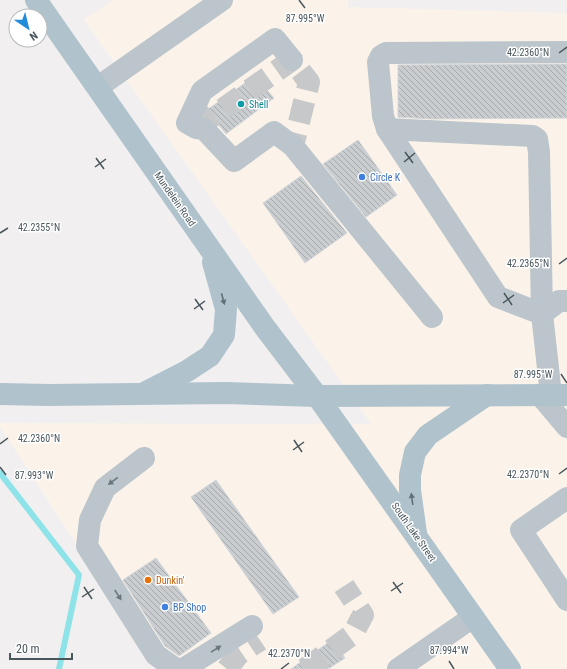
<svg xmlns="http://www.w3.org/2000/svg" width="567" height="669" font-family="'Roboto Condensed',sans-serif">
<defs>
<pattern id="building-back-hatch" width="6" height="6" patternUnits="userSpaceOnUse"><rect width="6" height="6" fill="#c9cdd0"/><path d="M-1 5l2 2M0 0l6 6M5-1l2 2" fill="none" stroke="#a5a9ac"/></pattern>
</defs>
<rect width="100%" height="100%" fill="#f1efef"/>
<path fill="#fbf3e9" d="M113,0H348V7L567,13V669H158L0,427V423L371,424L84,20Z"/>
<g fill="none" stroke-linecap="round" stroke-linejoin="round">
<path stroke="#8ee3e8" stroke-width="6" d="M0,473L79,575L59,669"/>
</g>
<g fill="url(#building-back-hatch)" stroke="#d3d6da">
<path d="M567,64V118L431,119L398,117V65Z"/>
<path d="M255,76L274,98L226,134L207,110Z"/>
<path d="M358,140L397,195L366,217L323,164Z"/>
<path d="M301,176L347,233L305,263L263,203Z"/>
<path d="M216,480L299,597L273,614L191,497Z"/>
<path d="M156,558L211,633L179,656L165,646L123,580Z"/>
<path d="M332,640L345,658L328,669H291Z"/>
</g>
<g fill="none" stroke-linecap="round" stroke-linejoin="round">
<g stroke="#c7c8ca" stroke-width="22" stroke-dasharray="22 11" stroke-linecap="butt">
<path d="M196,128L292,60L309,82L293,146"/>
<path d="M227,669L239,654L260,640"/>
<path d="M305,669L353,634L363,615L344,586"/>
</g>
<g stroke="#bbc5cb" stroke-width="22">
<path d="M292,60L275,39L202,91L187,123L196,128L204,129L234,161L274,132L293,146L432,317"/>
<path d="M98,87L222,0"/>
<path d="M387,129L533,136L537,139L539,152L542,314L551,395"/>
<path d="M542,314L498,297L387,129L383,116L378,62L381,56L386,53L567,52"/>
<path d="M542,314L559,301H567"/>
<path d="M540,395L567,427"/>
<path d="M144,458L105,488L90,520L87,546L156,655L176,669"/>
<path d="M567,498L521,530L567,600"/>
<path d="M183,669L252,626"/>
<path d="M398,669L473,617"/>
</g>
<g stroke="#b0c2cc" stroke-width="22">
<path d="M36,0L266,329L317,396L510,669"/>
<path d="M146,392L187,371L210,356L224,335L226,309L213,262"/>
<path d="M0,394L49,395L226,393L317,396L567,395"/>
<path d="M416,533L410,490V475L415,452L428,435L487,395"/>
</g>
</g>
<defs><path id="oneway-solid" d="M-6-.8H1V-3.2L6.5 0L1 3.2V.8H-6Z"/></defs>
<g fill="#627077">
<use href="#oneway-solid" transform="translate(223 299) rotate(75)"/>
<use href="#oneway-solid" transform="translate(412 499) rotate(-98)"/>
</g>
<g fill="#6a777d">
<use href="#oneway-solid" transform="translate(113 481) rotate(143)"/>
<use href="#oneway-solid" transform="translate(118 595) rotate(57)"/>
<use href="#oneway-solid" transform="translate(216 649) rotate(-32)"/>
</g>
<path fill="none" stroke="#48555b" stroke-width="1.5" d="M299,0L305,8M559,53L567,47M405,152L413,163M96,158L104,169M404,162L415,153M95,167L106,159M0,233L8,228M559,264L567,258M504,293L512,305M195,299L203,310M503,303L514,295M194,309L205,301M561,374L567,383M294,440L302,452M0,444L8,438M293,450L304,442M0,467L6,475M559,474L567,468M393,582L401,593M84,587L92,599M391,591L403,583M82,597L94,589M449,661L454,669M281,669L289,663"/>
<circle fill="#0f9aa8" stroke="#fff" stroke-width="1.5" cx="241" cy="104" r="4"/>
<g fill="#3f7fe0" stroke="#fff" stroke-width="1.5">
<circle cx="362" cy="177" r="4"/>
<circle cx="165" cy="607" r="4"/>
</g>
<circle fill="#e8710a" stroke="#fff" stroke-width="1.5" cx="148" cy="580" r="4"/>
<g text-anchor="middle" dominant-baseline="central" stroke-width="3" stroke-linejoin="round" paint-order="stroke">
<g font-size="10" fill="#0d838f" stroke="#fff" text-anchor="start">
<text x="249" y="104">Shell</text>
</g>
<g font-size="10" fill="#366cbe" stroke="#fff" text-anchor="start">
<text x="370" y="177">Circle K</text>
<text x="173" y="607">BP Shop</text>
</g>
<g font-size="10" fill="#48555b" stroke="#fff">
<text transform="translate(175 199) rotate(55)">Mundelein Road</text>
<text transform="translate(414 532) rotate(55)">South Lake Street</text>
</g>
<g font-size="10" fill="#c56008" stroke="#fff" text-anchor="start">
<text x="156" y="580">Dunkin'</text>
</g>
</g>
<g font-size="10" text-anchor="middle" fill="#48555b" stroke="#fff" stroke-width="3" stroke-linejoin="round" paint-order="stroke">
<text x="305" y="22">87.995°W</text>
<text x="528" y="56">42.2360°N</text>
<text x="39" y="231">42.2355°N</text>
<text x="528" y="267">42.2365°N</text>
<text x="533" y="378">87.995°W</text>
<text x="39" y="442">42.2360°N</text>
<text x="528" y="478">42.2370°N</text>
<text x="34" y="479">87.993°W</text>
<text x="449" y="654">87.994°W</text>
<text x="289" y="657">42.2370°N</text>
</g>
<g transform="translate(28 28) rotate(145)"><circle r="19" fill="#ffffff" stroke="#b6bbbd"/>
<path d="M0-3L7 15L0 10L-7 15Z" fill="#218cd9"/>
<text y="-6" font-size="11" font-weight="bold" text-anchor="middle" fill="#48555b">N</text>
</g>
<path d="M10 653v6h62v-6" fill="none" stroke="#48555b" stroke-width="2"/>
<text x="16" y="653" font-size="12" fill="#48555b" stroke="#ffffff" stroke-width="3" paint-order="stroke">20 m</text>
</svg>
